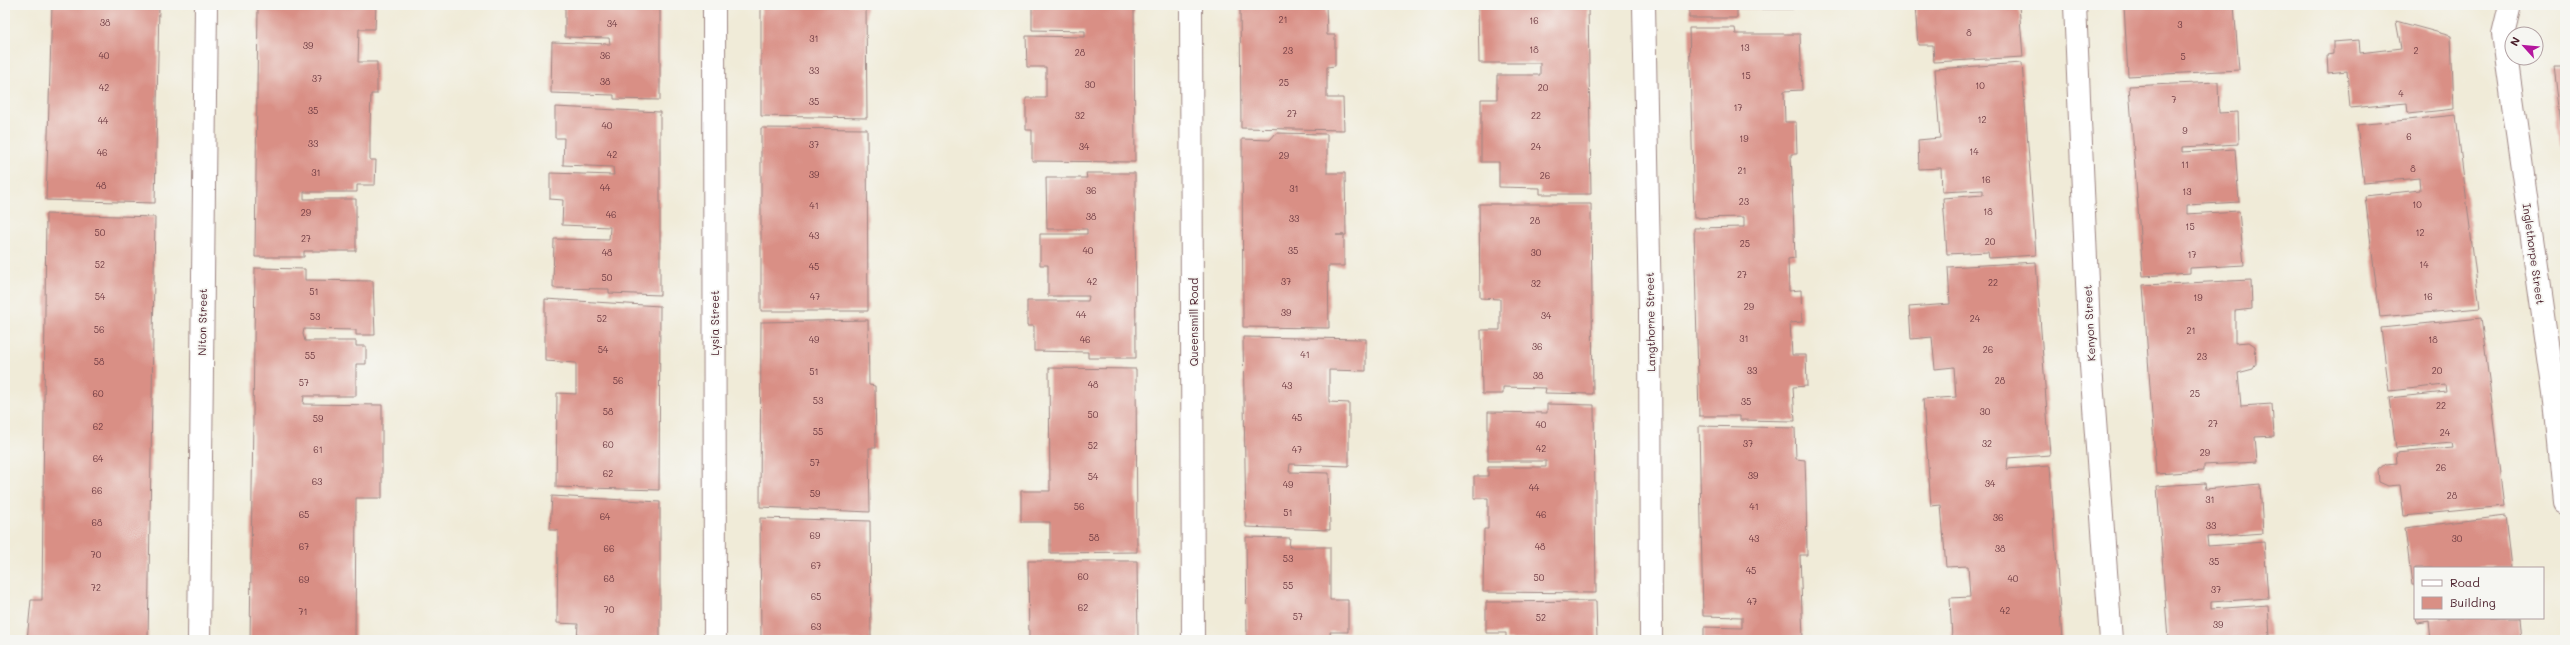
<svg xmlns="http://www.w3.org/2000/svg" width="2570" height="645" font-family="Mali,sans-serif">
<rect width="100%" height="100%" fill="#f6f6f2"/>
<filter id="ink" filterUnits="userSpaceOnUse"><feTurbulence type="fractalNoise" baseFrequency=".025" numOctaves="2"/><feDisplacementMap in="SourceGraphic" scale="8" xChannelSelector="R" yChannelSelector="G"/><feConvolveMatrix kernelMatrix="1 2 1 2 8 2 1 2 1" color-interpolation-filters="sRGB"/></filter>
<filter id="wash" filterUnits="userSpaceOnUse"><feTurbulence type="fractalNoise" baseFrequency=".012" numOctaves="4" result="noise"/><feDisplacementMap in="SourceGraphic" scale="16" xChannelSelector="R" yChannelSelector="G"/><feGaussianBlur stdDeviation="0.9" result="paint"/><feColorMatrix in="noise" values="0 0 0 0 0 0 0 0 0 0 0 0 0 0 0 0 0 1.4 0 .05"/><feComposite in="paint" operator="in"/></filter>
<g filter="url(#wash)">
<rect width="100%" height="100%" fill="#f0ebd8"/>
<g id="blocks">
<g fill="#d98f85">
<path d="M52,5H159L155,203L46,200Z"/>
<path d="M258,5H376L375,29H359L358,62H377V94H371L370,127V160H376L375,185H357V192H304V199H356V251H304V257H255Z"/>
<path d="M565,5H660V100L614,99V95L551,93L552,42L610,44L609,38L565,37Z"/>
<path d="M761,5H866L867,118L761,116Z"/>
<path d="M1032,5H1134L1135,162L1032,161V130H1026V98H1046V67H1027L1026,36L1085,37V31L1032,30Z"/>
<path d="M1240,5H1326L1327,35H1335V66L1327,67V98H1343L1344,130L1241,128Z"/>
<path d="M1478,5H1588L1591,194H1540V188L1499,187V162H1481V99H1497V75H1540V63H1479Z"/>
<path d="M1689,5H1792L1793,9H1737V18H1689Z"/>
<path d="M1915,5H2019L2023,57L1934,62L1933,45H1918Z"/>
<path d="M2124,5H2234L2239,70L2128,76Z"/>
<path d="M2396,21L2451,36L2454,109L2408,114L2407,103L2350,108L2347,71L2328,73L2327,55L2333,54V42L2359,40L2360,53L2401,48Z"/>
<path d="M1689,28H1735L1736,34H1800L1802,90L1784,91L1785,122H1796L1797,154H1791L1795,258L1788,259L1789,291L1801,290L1802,322L1790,323L1792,355H1806L1807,386L1793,387L1795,421L1740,420V416H1699L1694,228L1744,227V217L1694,218Z"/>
<path d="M2022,63L2036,255L1989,258L1988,252L1947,254L1943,198L1983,195V190L1942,192L1941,168L1919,169L1918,140L1940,138L1935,69Z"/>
<path d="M2554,66H2565V150L2564,151Z"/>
<path d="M2218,82L2219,113L2238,112L2239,144L2182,147V152L2235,149L2239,202L2187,205V214L2239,211L2244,265L2190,268V273L2143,276L2129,86Z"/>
<path d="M555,107L660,112V295L609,293V289L553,288L554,239L609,240L610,227L562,225L563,200L550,199V173L614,175L613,167L563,165L564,138H555Z"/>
<path d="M2456,115L2480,308L2380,317L2365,196L2420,190L2419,178L2364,183L2357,125Z"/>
<path d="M761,128L867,129L868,311H761Z"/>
<path d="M1276,133L1327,134V173H1345L1346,235H1336H1344V266H1328L1329,328L1243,327L1242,139L1270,140Z"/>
<path d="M1086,173H1135L1136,358H1088V352L1034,351V326H1027V301H1088L1089,296H1048V265H1040V234H1087V229H1047L1046,178H1087Z"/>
<path d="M1479,204H1591L1593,394L1545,393L1546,388L1503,387V394H1482L1481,330H1500V299L1480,298Z"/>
<path d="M46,214L155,217L148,640H27L31,600H42Z"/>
<path d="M2036,262L2050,455L2008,458L2007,469L2050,466L2062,640H1952L1950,598L1970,597L1968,566L1946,567L1941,505L1931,506L1923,399L1956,397L1954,367L1935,369L1932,337L1911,339L1909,307L1950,304L1948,267Z"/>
<path d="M255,268L305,269V280L373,281L375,335H356V330L304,329L303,334L305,341H356V346H366V364H356V396H304L303,404L382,405V498H356L355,640H250Z"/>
<path d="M2251,280L2252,309L2235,311V343L2249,342L2255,346L2256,364L2253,369L2238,373L2241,406L2272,404L2274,436L2255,437L2257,462L2204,465V471L2156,474L2143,285Z"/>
<path d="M545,299L660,306L659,490L556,487L557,393L576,394V363L545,361Z"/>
<path d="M2481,318L2505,506L2404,516L2400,485L2388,486L2379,482L2378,470L2385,464L2397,463L2396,453L2453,448L2452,443L2396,448L2389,398L2446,392L2445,385L2389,391L2381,328Z"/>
<path d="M868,320L869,385L875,386L876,448H869L870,512L760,507L761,322Z"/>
<path d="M1243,337L1366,339V371L1329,370V402L1349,403V466L1290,464L1289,472L1329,473L1330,530L1246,527Z"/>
<path d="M1049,368L1136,369L1137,552L1050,553V522H1021V491H1050Z"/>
<path d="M1547,404L1594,405L1596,593L1483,592L1484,529H1488V498H1474V476H1488V467H1546V461H1488V412L1547,413Z"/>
<path d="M1699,426L1795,428L1796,459L1805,460L1806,491L1807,555H1800L1803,640H1704V627L1742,628V617L1703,616Z"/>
<path d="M2205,483L2206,489L2260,484L2263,533L2207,537L2208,546L2264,542L2268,598L2211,602V609L2268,605L2270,637H2256L2257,640H2168L2157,486Z"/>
<path d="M552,496L660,502V640H577L578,624L557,623L558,530H550Z"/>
<path d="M2506,516L2512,568H2415V585H2412L2405,528Z"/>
<path d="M760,518L870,521L871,640H761Z"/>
<path d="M1246,537L1290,538L1289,547H1330V600H1348V632H1330L1331,640H1247Z"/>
<path d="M1028,561H1137L1138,640H1029Z"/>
<path d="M1596,601L1597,640H1506V633H1486V602Z"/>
<path d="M2416,618H2519L2521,640H2431L2429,621L2417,623Z"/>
</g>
</g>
</g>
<g filter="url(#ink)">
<use href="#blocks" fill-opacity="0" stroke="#9d8582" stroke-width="1"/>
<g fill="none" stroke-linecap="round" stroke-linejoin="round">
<defs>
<g id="minor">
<path d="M714,5L715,640"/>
<path d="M1191,5L1193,640"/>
<path d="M1644,5L1650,309L1651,640"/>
<path d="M2075,5L2090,352L2111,640"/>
<path d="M2510,5L2503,34L2554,393L2565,503"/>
<path d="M199,640L206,5"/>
</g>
</defs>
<use href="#minor" stroke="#9d8582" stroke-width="24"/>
<use href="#minor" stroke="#fff" stroke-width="22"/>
</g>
</g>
<g text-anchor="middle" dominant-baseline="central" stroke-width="3.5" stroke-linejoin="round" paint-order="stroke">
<g font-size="9" fill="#6e3b42">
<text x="1283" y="19">21</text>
<text x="1534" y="20">16</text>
<text x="105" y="22">38</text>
<text x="612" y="23">34</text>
<text x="2180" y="24">3</text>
<text x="1969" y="32">8</text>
<text x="814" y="38">31</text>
<text x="308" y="45">39</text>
<text x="1745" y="47">13</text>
<text x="1534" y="49">18</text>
<text x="1288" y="50">23</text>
<text x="2416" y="50">2</text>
<text x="1080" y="52">28</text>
<text x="104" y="55">40</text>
<text x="605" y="55">36</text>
<text x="2183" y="56">5</text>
<text x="814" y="70">33</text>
<text x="1746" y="75">15</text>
<text x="317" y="78">37</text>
<text x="605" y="81">38</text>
<text x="1284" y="82">25</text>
<text x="1090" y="84">30</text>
<text x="1980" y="85">10</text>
<text x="104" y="87">42</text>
<text x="1543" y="87">20</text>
<text x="2401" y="93">4</text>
<text x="2174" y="99">7</text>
<text x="814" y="101">35</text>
<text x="1738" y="107">17</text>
<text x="313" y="110">35</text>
<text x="1292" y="113">27</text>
<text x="1080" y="115">32</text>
<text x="1536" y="115">22</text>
<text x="1982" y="119">12</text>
<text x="103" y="120">44</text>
<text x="607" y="125">40</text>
<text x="2185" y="130">9</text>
<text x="2409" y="136">6</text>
<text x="1744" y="138">19</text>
<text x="313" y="143">33</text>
<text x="814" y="144">37</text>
<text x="1084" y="146">34</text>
<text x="1536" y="146">24</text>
<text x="1974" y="151">14</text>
<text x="102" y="152">46</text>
<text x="612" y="154">42</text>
<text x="1284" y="155">29</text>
<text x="2185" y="164">11</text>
<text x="2413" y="168">8</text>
<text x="1742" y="170">21</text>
<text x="316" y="172">31</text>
<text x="814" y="174">39</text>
<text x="1545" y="175">26</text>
<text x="1986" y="179">16</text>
<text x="101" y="185">48</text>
<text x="605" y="187">44</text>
<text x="1294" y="188">31</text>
<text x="1091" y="190">36</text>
<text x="2187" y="191">13</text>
<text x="1744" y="201">23</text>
<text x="2417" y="204">10</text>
<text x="814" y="205">41</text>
<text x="1988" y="211">18</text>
<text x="306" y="212">29</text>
<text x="611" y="214">46</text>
<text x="1091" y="216">38</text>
<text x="1294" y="218">33</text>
<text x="1535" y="220">28</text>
<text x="2190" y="226">15</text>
<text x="100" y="232">50</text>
<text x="2420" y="232">12</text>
<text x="814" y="235">43</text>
<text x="306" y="238">27</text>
<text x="1990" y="241">20</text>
<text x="1745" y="243">25</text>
<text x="1088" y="250">40</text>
<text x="1293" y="250">35</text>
<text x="607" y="252">48</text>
<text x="1536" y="252">30</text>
<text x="2192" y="254">17</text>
<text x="100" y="264">52</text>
<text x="2424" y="264">14</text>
<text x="814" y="266">45</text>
<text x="1742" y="274">27</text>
<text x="607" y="277">50</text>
<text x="1092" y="281">42</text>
<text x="1286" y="281">37</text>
<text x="1993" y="282">22</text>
<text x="1536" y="283">32</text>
<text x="314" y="291">51</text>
<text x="100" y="296">54</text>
<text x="815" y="296">47</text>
<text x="2428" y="296">16</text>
<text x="2198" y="297">19</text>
<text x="1749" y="306">29</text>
<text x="1286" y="312">39</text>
<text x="1081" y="314">44</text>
<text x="1546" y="315">34</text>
<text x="315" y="316">53</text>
<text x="602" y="318">52</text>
<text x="1975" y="318">24</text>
<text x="99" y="329">56</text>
<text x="2191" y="330">21</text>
<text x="1744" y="338">31</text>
<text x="814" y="339">49</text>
<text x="1085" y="339">46</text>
<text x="2433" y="339">18</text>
<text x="1537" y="346">36</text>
<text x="603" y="349">54</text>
<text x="1988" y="349">26</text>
<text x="1305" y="354">41</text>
<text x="310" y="355">55</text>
<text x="2202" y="356">23</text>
<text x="99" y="361">58</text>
<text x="1752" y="370">33</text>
<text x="2437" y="370">20</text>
<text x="814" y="371">51</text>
<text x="1538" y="375">38</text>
<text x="618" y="380">56</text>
<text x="2000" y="380">28</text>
<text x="304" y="382">57</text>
<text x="1093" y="384">48</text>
<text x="1287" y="385">43</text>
<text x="98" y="393">60</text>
<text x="2195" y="393">25</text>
<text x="818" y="400">53</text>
<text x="1746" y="401">35</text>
<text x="2441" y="405">22</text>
<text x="608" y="411">58</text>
<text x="1985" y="411">30</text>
<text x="1093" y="414">50</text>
<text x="1297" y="417">45</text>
<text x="318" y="418">59</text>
<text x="2213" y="423">27</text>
<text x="1541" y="424">40</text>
<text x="98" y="426">62</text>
<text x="818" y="431">55</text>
<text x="2445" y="432">24</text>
<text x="1748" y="443">37</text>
<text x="1987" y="443">32</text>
<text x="608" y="444">60</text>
<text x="1093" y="445">52</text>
<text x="1541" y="448">42</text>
<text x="318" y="449">61</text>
<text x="1297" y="449">47</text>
<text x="2205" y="452">29</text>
<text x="98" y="458">64</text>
<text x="815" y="462">57</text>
<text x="2441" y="467">26</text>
<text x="608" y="473">62</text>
<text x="1753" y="475">39</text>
<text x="1093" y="476">54</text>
<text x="317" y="481">63</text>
<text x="1990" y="483">34</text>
<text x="1288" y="484">49</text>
<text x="1534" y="487">44</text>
<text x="97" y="490">66</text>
<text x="815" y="493">59</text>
<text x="2452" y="495">28</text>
<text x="2210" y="499">31</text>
<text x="1079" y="506">56</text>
<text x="1754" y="506">41</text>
<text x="1288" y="512">51</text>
<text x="304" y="514">65</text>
<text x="1541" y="514">46</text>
<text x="605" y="516">64</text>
<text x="1998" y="517">36</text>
<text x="97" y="522">68</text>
<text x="2211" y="525">33</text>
<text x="815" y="535">69</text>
<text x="1094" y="537">58</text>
<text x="1754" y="538">43</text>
<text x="2457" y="538">30</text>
<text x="304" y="546">67</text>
<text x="1540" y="546">48</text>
<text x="609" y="548">66</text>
<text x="2000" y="548">38</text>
<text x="96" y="554">70</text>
<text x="1288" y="558">53</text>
<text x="2214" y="561">35</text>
<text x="816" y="565">67</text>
<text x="1751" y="570">45</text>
<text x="1083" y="576">60</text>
<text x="1539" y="577">50</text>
<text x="609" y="578">68</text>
<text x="2013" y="578">40</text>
<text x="304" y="579">69</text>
<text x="1288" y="585">55</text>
<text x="96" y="587">72</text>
<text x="2216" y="589">37</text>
<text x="816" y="596">65</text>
<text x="1752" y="601">47</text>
<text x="1083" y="607">62</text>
<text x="609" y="609">70</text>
<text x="2005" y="610">42</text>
<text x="303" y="611">71</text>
<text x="1298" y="616">57</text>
<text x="1541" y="617">52</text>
<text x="2218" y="624">39</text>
<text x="816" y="626">63</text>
</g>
<g font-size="11" fill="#4a1f2b" stroke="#f6f6f2">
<text transform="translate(2534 254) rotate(82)">Inglethorpe Street</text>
<text transform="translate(202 322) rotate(-89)">Niton Street</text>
<text transform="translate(1193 322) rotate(-90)">Queensmill Road</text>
<text transform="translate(1650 322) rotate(-91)">Langthorne Street</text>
<text transform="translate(714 323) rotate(-90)">Lysia Street</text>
<text transform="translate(2089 323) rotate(-93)">Kenyon Street</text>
</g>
</g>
<rect width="2570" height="645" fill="none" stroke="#f6f6f2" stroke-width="20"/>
<rect x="2414" y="567" width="130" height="52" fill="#f6f6f2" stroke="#b1a0a2"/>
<rect x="2422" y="580" width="20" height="6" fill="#ffffff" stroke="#b1a0a2"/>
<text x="2450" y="587" font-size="12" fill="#4a1f2b">Road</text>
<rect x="2422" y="597" width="20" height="12" fill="#d98f85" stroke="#b1a0a2"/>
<text x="2450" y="607" font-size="12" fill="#4a1f2b">Building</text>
<g transform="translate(2524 46) rotate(297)"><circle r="19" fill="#f6f6f2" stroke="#b1a0a2"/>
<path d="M0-3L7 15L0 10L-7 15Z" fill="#b5179e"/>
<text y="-6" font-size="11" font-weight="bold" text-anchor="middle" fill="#4a1f2b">N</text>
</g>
</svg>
